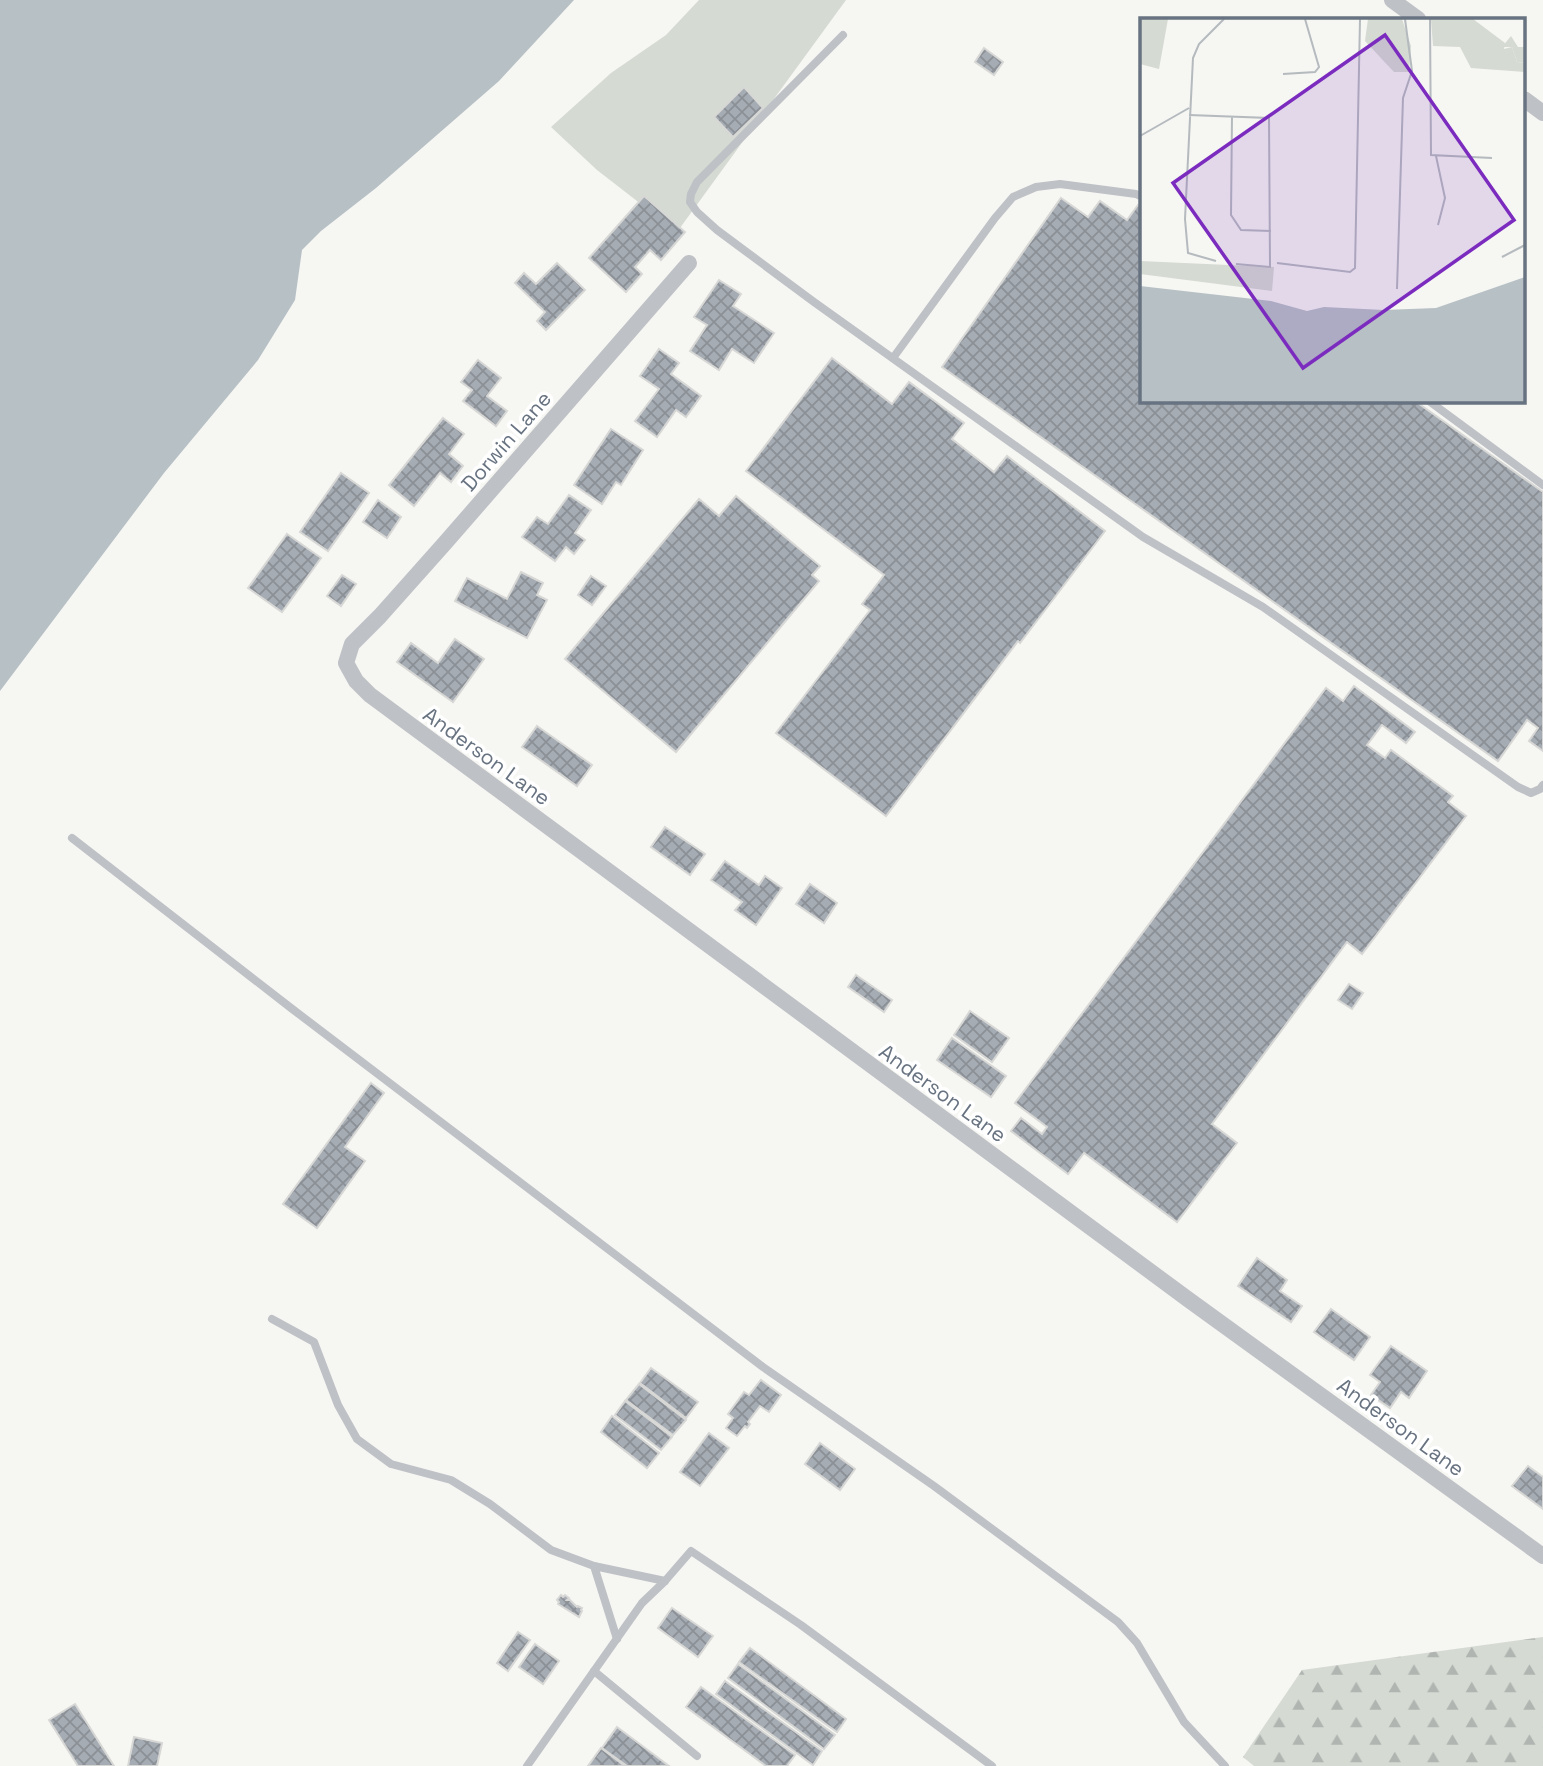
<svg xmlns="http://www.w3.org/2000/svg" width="1543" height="1766" font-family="'Space Grotesk',sans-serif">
<defs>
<pattern id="forest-firs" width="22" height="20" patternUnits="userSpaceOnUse" patternTransform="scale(1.75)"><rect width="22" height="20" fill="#d5dad3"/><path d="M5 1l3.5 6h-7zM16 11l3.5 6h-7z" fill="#b1b5b1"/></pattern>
<pattern id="building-cross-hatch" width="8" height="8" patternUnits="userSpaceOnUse" patternTransform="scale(1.75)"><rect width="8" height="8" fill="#a6acb3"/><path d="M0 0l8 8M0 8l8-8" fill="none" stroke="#8b9097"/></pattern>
</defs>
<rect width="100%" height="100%" fill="#f6f6f3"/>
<path fill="#d5dad3" d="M699,0H846L677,232L597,170L551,127L611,73L666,35Z"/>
<path fill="url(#forest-firs)" d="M1543,1637V1766H1254L1243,1757L1302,1670Z"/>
<path fill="#b7c0c5" d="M0,0H574L499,81L376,188L321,231L302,250L295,300L258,360L164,473L0,691Z"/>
<g fill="url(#building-cross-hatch)" stroke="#d7d8d6" stroke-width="2">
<path d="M984,48L1003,62L994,75L975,62Z"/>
<path d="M744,87L763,108L733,137L714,117Z"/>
<path d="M644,196L685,232L661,260L650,250L635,267L642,274L626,292L589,258Z"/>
<path d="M1061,198L1088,217L1100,201L1127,220L1138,205L1142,207V401H1415L1543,492V751L1529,741L1538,728L1527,720L1498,761L942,367Z"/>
<path d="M557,263L585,290L546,330L537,321L545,312L515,283L524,273L536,284Z"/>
<path d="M719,280L741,294L733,306L774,333L754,363L732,349L719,370L690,351L707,325L694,317Z"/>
<path d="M659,349L679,363L671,374L701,396L686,417L676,410L657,437L635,421L659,389L640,376Z"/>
<path d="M832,358L892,404L909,382L964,423L952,439L994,472L1007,456L1105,531L1020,643L1018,641L886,816L776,733L870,610L862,604L884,575L746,471Z"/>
<path d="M478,360L501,378L487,396L507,411L496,426L463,401L472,390L461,382Z"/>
<path d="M443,418L464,434L449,454L463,466L451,482L440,473L414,506L389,485Z"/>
<path d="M611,429L643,450L621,485L616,482L602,504L574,485Z"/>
<path d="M341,473L369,493L328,551L300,532Z"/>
<path d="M569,495L591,510L575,533L585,540L574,554L566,547L555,561L522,537L537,517L548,524Z"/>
<path d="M736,496L820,566L812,575L819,581L676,752L565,659L699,499L719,516Z"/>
<path d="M378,500L401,517L387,538L363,522Z"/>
<path d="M287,534L321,558L282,612L248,588Z"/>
<path d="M521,572L543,583L537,595L547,600L527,638L455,601L467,578L507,599Z"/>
<path d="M342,575L356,584L341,606L327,596Z"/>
<path d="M591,576L606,586L592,605L578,595Z"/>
<path d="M455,639L484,659L453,702L397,662L411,643L438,663Z"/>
<path d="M1354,686L1415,732L1406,743L1382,725L1367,745L1385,758L1391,750L1453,796L1448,802L1466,816L1362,954L1347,942L1212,1124L1237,1143L1177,1222L1084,1153L1068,1174L1011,1131L1021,1118L1042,1134L1047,1127L1015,1103L1326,688L1343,701Z"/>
<path d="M537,726L592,765L577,786L522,747Z"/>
<path d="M665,827L705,854L690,875L651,847Z"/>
<path d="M725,861L759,885L765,876L782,888L756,925L735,910L742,902L711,880Z"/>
<path d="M810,884L837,903L824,923L796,904Z"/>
<path d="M856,975L892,1000L884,1012L848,987Z"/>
<path d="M1349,984L1363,993L1352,1009L1338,1000Z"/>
<path d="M970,1011L1009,1038L992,1062L954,1035Z"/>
<path d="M952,1038L1006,1076L991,1097L937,1060Z"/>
<path d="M371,1083L384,1093L345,1147L365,1161L317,1228L283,1204Z"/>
<path d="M1257,1258L1287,1280L1280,1291L1302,1306L1291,1322L1238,1286Z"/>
<path d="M1331,1309L1370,1337L1354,1360L1314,1332Z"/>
<path d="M1391,1346L1427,1371L1409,1398L1401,1392L1390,1408L1371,1395L1380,1382L1370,1375Z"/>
<path d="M651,1368L698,1402L686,1418L640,1383Z"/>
<path d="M761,1380L781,1395L769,1412L760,1406L748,1422L750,1424L747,1428L745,1426L737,1436L726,1428L733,1418L728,1414L744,1392L749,1395Z"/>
<path d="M639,1384L686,1420L673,1435L626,1400Z"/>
<path d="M625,1401L672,1437L661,1450L615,1415Z"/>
<path d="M612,1416L659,1453L647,1468L601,1432Z"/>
<path d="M709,1433L729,1448L700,1486L680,1472Z"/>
<path d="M820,1443L855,1469L840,1490L805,1464Z"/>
<path d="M1528,1466L1543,1477V1509L1512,1486Z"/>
<path d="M561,1595L563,1597L565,1595L569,1598L567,1600H570L577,1607L578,1606L582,1608L581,1610L582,1611L579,1617L558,1604L559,1602L557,1600Z"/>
<path d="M672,1608L713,1636L698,1657L658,1628Z"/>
<path d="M518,1632L530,1640L508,1671L497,1663Z"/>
<path d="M535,1644L559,1661L543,1684L519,1667Z"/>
<path d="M750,1648L846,1719L837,1732L739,1662Z"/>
<path d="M738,1664L835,1735L824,1749L728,1678Z"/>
<path d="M725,1681L822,1751L813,1765L716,1694Z"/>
<path d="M701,1687L795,1755L787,1766H766L686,1707Z"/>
<path d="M75,1704L114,1766H78L49,1720Z"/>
<path d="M617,1727L669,1766H627L602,1748Z"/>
<path d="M134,1737L162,1743L157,1766H128Z"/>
<path d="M601,1748L625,1766H588Z"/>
</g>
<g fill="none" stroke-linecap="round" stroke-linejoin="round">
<g stroke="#bec1c5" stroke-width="8">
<path d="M843,35L697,182L691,194L690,202L697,212L717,230L814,302L1143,537L1263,607L1518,787L1531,793L1540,789L1543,785"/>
<path d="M893,358L995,218L1013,197L1036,187L1060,184L1136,194L1142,197"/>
<path d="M1429,401L1543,485"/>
<path d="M72,838L291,1008L763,1367L934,1486L1118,1622L1137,1643L1184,1722L1225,1766"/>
<path d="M272,1319L314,1342L338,1405L357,1439L391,1464L451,1480L490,1504L551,1550L594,1566L665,1581"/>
<path d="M594,1566L617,1639"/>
<path d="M594,1671L697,1756"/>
<path d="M527,1766L642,1603L665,1581L691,1551L801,1625L992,1766"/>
</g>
<g stroke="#bec1c5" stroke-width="16">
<path d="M1392,0L1418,19"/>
<path d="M1524,99L1543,113"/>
<path d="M689,263L445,543L380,616L352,644L346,663L356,681L370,695L1189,1300L1543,1556"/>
</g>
</g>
<g text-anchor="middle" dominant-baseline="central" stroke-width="7" stroke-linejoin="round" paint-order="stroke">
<g font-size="21" fill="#687381" stroke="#fff">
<text transform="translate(506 441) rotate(-49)">Dorwin Lane</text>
<text transform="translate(487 756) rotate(36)">Anderson Lane</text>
<text transform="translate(943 1093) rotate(36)">Anderson Lane</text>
<text transform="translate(1401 1427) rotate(36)">Anderson Lane</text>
</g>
</g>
<g transform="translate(1140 18)">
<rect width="385" height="385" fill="#f6f6f3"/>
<path d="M0,1H28L19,51L0,46ZM371,18L378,29H385V45L377,44L372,29H362ZM0,243L134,249L132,273L0,256Z" fill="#d5dad3"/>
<path d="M228,1H262L271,28L269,54H254L225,23ZM291,1H333L365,25L364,31L372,29L377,44L385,45V54L331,50L320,29L293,28Z" fill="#d5dad3"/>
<path d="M385,259V384H0V268L131,283L167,293L184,289L244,292L296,290Z" fill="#b7c0c5"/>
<path fill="none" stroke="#b4babe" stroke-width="2" d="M290,1L291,137L352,140M143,56L175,54L179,49L165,1M49,97L129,100L130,249L96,246M92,98L91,197L101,212L131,213M0,118L49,90M296,138L305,180L298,207M362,239L385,227M76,243L48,235L45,201L53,40L59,26L84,1M137,245L210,254L215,250L220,1M257,271L263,80L272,53L265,1"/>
<path fill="#7b2cbf" fill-opacity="0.15" stroke="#7b2cbf" stroke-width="3.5" d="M245,17L374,202L163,350L33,165Z"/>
<rect width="385" height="385" fill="none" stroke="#687381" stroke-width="3.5"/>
</g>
</svg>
